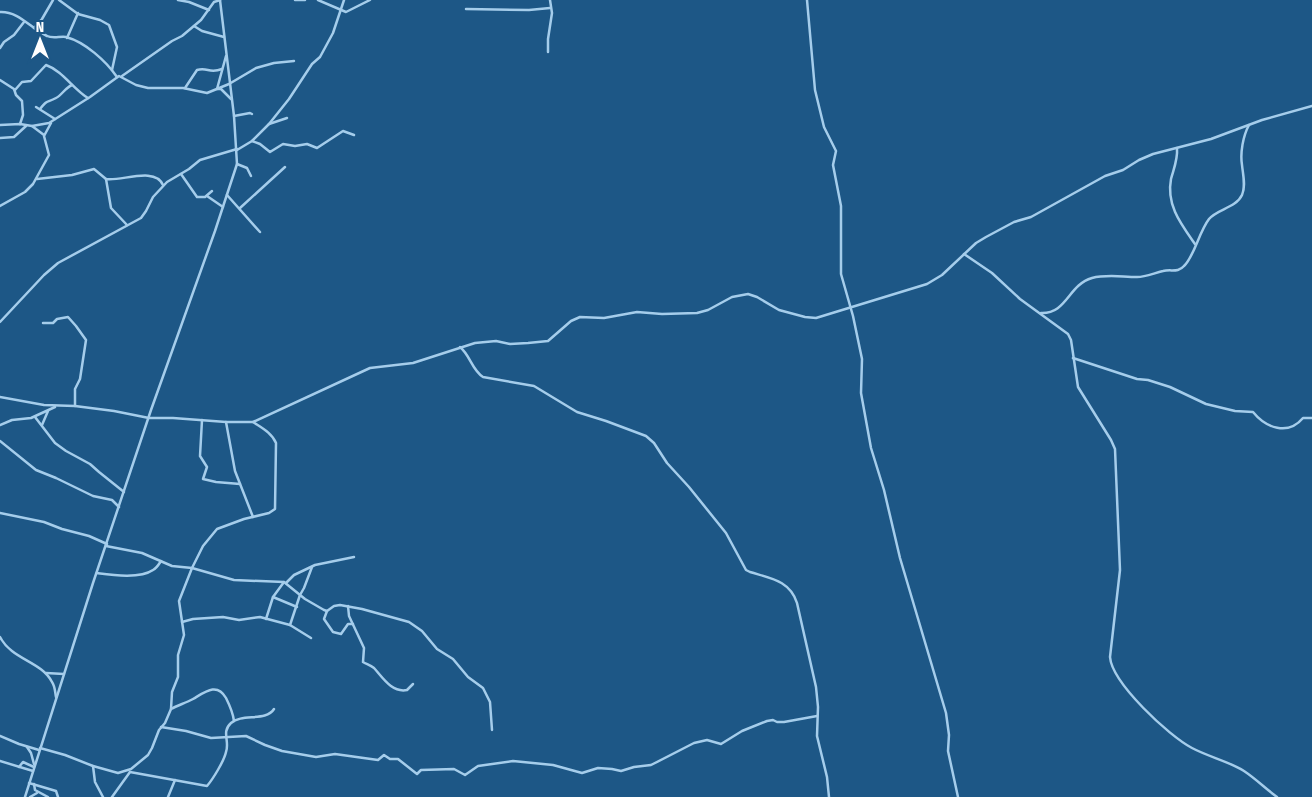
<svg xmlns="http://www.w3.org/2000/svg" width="1312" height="797" font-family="'Fira Sans Condensed',sans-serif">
<rect width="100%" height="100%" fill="#1d5786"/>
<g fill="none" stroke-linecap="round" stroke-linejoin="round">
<g stroke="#a5cdeb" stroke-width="2.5">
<path d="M59,0L78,14L100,20L109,25L117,47L112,70"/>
<path d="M178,0L189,2L209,10"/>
<path d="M295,0H305"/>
<path d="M318,0L346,12L370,0"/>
<path d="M807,0L815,90L824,127L836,151L833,165L841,206V274L853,316L862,359L861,393L871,448L884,490L900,558L946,713L949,735L948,751L958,797"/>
<path d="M466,9L529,10L550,8"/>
<path d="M0,12C19,11 31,29 47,36C53,39 60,36 66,37C85,42 106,61 117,77"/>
<path d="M194,26L202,31L224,37"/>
<path d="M34,28L42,19L53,0"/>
<path d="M67,38L78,13"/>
<path d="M0,48L4,42L14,35L24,22"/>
<path d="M548,52V39L552,13L550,0"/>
<path d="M226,56L217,89H221L231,99"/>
<path d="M122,76L172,41L182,36L201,20L214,2L220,0"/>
<path d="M0,80L14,89L16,95L22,101L23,115L20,124"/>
<path d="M185,88L197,70C208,67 209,74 222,69"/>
<path d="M15,90L22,82L31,81L46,65C63,71 73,89 88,98"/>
<path d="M36,107L55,119"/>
<path d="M40,109C48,99 47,103 56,98C62,95 65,88 72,85"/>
<path d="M234,116L250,113L252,114"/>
<path d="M269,124L287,118"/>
<path d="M0,125L20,124L32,126L49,123L90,97L119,76L136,85L148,88H183L207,93L229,84L256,68L274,63L294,61"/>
<path d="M32,126L44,135"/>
<path d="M0,138L14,137L26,126"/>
<path d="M252,141L260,144L270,152L283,144L295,146L307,144L317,148L343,131L354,135"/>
<path d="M1177,148C1178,159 1174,168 1171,179C1166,205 1181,224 1195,244"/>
<path d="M237,150L252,141L269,124L289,99L312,64L320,57L333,33L344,0"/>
<path d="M237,164L247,168L251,176"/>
<path d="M181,174L197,197H205L212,191"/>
<path d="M37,179L72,175L94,169L106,179C120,182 155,166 163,185"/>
<path d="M106,179L111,208L127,225"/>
<path d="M227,195L260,232"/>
<path d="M207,196L223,207"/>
<path d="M0,206L25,192L33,184L49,155L44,136L51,123"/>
<path d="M240,208L285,167"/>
<path d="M964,254L992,273L1020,299L1068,334L1071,340L1078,387L1111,440L1115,449L1120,570L1110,657C1112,683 1169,736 1192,748C1209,757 1228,761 1244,771C1256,779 1266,789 1277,797"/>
<path d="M1041,313C1067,314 1068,285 1092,278C1107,274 1122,277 1137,277C1146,277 1154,273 1163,271C1171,269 1178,273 1184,266C1194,257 1199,232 1209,219C1217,209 1236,208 1242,195C1246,186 1243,175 1242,165C1240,153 1243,136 1249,125"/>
<path d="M0,322L44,275L58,263L141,218L146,211L153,197L167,182L189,169L200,160L237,149"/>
<path d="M43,323H53L57,319L68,317L76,326L86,340L80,379L75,389V406"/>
<path d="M460,347C470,355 472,370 483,377L534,386L577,412L606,421L646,436L654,443L667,463L689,487L726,533L746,570L750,572C769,578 790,580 797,603L816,687L818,707L817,736L827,777L829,797"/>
<path d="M1073,358L1137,379L1148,380L1170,387L1206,404L1235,411L1253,412C1266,428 1288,436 1303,418H1312"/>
<path d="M0,397L44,405L75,406L114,411L149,418H173L226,422H253L370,368L413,363L475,343L496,341L510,344L528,343L548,341L571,321L580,317L604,318L637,312L662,314L697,313L708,310L732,297L748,294L757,297L779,310L805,317L816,318L927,284L942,275L976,243L986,237L1014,222L1031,217L1105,176L1123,170L1139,160L1153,154L1211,139L1262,120L1312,106"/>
<path d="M35,417L55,443L66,451L90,464L99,472L124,492"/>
<path d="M202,420L200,456L207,467L203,479L216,482L240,484"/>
<path d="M226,422L235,471L253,517"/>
<path d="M0,425L12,420L31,418L55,407"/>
<path d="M42,425L48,411"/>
<path d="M0,441L36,470L56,478L93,496L112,500L119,507"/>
<path d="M0,513L44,522L62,529L89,536L107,544"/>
<path d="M106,546L142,553L172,566L192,568L234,580L284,582L305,599L324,610L327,611L334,606L340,605L362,609L409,622L422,631L437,649L453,659L468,677L483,688L490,702L492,730"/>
<path d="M97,573C112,575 140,579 153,570C157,568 159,564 161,561"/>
<path d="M286,583L294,575L315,565L354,557"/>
<path d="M273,597L297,607"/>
<path d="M348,606L349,616L364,648L363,662C366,664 370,665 374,668C383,678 392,693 407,690L413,684"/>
<path d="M327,611L324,619L333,632L341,634L348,624H353"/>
<path d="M266,619L273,597L284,582"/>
<path d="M182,622L193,619L223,617L239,620L260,617L290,625L311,638"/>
<path d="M290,625L300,595L304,588L312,567"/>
<path d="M0,637C12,660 41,661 52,682C55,686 55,692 56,697"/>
<path d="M46,673L64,674"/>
<path d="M171,709C178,705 186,703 193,699C205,692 217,682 226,698C230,706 233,713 234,721"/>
<path d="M161,727L186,731L211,738L246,736L265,745L282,751L316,757L335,754L378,760L384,755L390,759H398L417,774L421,770L454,769L465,775L478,766L513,761L553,765L582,773L598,768L612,769L621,771L634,767L651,765L694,743L707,740L721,744L742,731L767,721L773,720L777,722H784L817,716"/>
<path d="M0,736L19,744L39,750"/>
<path d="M27,747L31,753L34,764"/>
<path d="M40,748L65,755L93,766L118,773L131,769L148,755L152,748L159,730L165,723L171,709L172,692L178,677V655L184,635L179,601L192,568L203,546L217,529L244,519L269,513L275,509L276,443C272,433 262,428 253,422"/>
<path d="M0,761L33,771"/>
<path d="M93,766L95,782L103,797"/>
<path d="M19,767L23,762L34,767"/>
<path d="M130,772L207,786C213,779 224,761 226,752C230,741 221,732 231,723C242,713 266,722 274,709"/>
<path d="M29,783L56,791L58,797"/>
<path d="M34,784L35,790L48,797"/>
<path d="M25,797L93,583L151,410L215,231L237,164L234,116L220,0"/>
<path d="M30,797L37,793"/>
<path d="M112,797L130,772"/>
<path d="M168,797L175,780"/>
</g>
</g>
<g transform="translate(40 40)" stroke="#1d5786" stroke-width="4" paint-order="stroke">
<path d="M0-4L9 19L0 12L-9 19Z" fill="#ffffff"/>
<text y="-8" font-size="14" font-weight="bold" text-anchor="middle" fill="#ffffff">N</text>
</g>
</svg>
